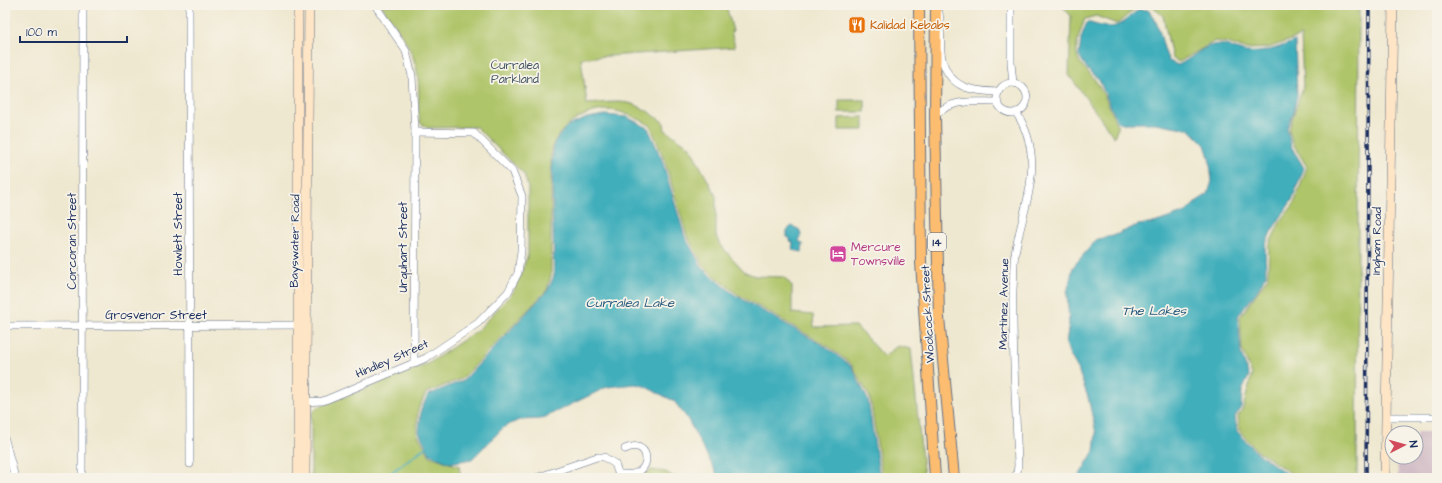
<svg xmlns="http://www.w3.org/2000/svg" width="1442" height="483" font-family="'Architects Daughter',sans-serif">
<rect width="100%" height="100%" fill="#f7f3e8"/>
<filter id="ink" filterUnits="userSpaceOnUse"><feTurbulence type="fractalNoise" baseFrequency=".025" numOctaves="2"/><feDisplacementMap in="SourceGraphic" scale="8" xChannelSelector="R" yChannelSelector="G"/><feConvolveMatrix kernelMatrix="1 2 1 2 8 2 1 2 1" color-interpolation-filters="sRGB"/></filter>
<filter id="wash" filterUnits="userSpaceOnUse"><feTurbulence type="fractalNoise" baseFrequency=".012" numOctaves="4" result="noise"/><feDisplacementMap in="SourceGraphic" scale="16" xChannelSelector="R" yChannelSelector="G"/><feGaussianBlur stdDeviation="0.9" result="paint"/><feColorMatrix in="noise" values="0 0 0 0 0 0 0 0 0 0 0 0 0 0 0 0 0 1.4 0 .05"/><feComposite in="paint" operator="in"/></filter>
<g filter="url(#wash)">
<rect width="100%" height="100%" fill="#efe8d0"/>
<path fill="#d2bdc6" d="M1397,432H1437V478H1398L1397,457H1416V433Z"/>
<g fill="#afc569" stroke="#657a64">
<path d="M381,5H726L733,31H731L735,47L581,58L587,104C626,101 632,98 664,123L665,130L690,147L716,196V236L720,245L745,272L755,276L784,277L792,286V313L813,315L814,327L856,326L884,357L897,346L911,349L924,478H880L881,470L870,398L852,365L829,347L737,294L704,267L687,236L664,159L650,125C636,118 622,110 606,110C583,111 555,129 551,152V276L547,290L463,378L426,393L418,410L417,433L430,456L459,466L461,478H311V415L316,408L428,364L478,330L514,291L528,255V187L524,174L476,127L427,128L420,122C417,107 420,93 418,78C415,49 397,28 381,5Z"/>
<path d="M1061,5H1146L1137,7L1117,24L1096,16L1085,19C1081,29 1075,44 1077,55C1079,66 1092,74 1097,83C1106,97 1112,113 1118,128L1114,137L1069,75L1071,16Z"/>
<path d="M1151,5H1359L1357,478H1303L1292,474L1256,450L1239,430L1238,416L1243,408L1252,374L1242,350L1240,317L1268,277L1269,245L1280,222L1294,204L1307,167L1292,142L1289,129L1303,87L1301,36L1268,48L1245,49L1228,43L1215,41L1179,62L1172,58L1163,16Z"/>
<rect x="839" y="100" width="26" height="12"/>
<path d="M864,117V130H839V118Z"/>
<path d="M652,470L666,472L676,478H634Z"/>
</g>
<g fill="#3faebb" stroke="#2d6e8c">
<path d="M1139,9L1148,10C1162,25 1160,43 1169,61L1178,65C1190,60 1200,48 1213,45C1226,42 1235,50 1246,52C1263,54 1280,47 1295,41L1297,96L1293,114L1287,128L1291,146L1304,168L1292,200L1271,232L1265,246L1266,275L1257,291L1238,316L1241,354L1249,376L1242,391L1241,407L1235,417L1237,431L1255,451L1292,478H1078L1094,451L1096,433L1088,397L1077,367L1069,353L1066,343L1069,323L1067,293L1073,267L1097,239L1113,236L1138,225L1154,223L1186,212L1197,201L1208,194L1212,181L1209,157L1205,145L1189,129L1155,123H1118L1099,80L1088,70L1079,56L1081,38L1087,22C1116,31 1116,28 1139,9Z"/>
<path d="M605,115L627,117L648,128L662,160L685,237L703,269L735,295L826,347L852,367L868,400L879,473L878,478H719L687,418L674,401L644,386L635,384L607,387L541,419L519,420L504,427L472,459L449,463L430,454L419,432L421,410L428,395L464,380L548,290L554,276L552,162L554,143L566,127L587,118Z"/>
<path d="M792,226L800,230L801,235L799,241L803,244L802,252L792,250L793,242L790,241V238L787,237V230Z"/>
</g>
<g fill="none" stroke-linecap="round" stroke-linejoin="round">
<path stroke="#3faebb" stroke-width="2" d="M384,478L427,446"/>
</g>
</g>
<g filter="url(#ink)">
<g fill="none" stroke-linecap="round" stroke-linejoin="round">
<defs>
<g id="street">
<path d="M189,5L190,464"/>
<path d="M375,5L406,51L412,76L415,132L414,363"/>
<path d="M1011,5V63L1013,83"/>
<path d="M939,13C942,28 939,46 942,59C950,89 972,91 998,92"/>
<circle cx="1012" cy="98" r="15"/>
<path d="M935,116C951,98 975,102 997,102"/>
<path d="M5,326L303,325"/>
<path d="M301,402L323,401L426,358L478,323L508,292L518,273L521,251L522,196L512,171L474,133L415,132"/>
<path d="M1386,417H1437"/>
<path d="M5,440L15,478"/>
<path d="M620,474C625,474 632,475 636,473C652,468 649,438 625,449"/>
<path d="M82,478L83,5"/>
<path d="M536,478L597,457H604L615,464L620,478"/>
<path d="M1016,478L1018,466C1016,407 1012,348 1013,289C1014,278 1013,265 1015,253C1024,203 1047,160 1016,112"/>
</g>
<g id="secondary">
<path d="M298,5V478"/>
<path d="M305,478L309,5"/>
<path d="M1385,478L1393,5"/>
</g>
<g id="primary">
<path d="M919,5L921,262L935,478"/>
<path d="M936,5L935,116L939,317L954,478"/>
</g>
</defs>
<use href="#street" stroke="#657086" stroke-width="8"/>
<use href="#secondary" stroke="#657086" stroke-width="10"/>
<use href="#primary" stroke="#657086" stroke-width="12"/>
<use href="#street" stroke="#fff" stroke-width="7"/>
<use href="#secondary" stroke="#fee5c5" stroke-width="9"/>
<use href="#primary" stroke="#fcbd6f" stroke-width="10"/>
<defs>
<path id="rail" d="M1366,478L1369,5"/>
</defs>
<use href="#rail" stroke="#1b2f5e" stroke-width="3.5"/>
<use href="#rail" stroke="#f7f3e8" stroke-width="2" stroke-dasharray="6" stroke-linecap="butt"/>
</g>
</g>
<defs>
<symbol id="restaurant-square" viewBox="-11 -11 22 22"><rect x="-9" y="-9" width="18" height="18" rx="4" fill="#e8710a" stroke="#f7f3e8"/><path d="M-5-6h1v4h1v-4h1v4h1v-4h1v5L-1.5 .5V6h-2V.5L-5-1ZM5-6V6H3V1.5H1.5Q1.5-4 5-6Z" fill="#fff"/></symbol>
<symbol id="hotel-square" viewBox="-11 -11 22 22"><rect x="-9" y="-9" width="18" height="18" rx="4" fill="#d1479c" stroke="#f7f3e8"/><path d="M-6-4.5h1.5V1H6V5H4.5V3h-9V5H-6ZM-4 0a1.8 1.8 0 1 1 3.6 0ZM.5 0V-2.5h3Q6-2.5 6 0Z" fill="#fff"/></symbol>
</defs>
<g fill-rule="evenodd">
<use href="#restaurant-square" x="847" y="15" width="20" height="20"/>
<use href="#hotel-square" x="828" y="244" width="20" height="20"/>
</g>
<g text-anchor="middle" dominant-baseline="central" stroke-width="3.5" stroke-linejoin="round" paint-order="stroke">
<rect fill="#f7f3e8" stroke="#5d6a87" stroke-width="1" x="928" y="233" width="18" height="18" rx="3"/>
<g font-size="11" font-weight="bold" fill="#1b2f5e">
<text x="937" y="242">14</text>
</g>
<g font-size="12" fill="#c56008" stroke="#f7f3e8" text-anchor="start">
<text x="870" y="25">Kalidad Kebabs</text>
</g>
<g font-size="12" fill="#405461" stroke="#f7f3e8">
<text x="515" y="65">Curralea<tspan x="515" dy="14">Parkland</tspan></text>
</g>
<g font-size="12" fill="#1b2f5e" stroke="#f7f3e8">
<text transform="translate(178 234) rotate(-90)">Howlett Street</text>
<text transform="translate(72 241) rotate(-90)">Corcoran Street</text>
<text transform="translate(295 241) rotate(-89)">Bayswater Road</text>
<text transform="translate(1377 241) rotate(-89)">Ingham Road</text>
<text transform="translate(403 247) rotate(-90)">Urquhart Street</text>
<text transform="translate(1004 304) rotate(-89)">Martinez Avenue</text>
<text transform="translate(928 314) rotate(-93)">Woolcock Street</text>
<text x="156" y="315">Grosvenor Street</text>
<text transform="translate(392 359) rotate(-24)">Hindley Street</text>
</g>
<g font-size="12" fill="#b23c85" stroke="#f7f3e8" text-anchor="start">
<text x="851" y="247">Mercure<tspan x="851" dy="14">Townsville</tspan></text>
</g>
<g font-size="13" font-style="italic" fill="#285b7f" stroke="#f7f3e8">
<text x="630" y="303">Curralea Lake</text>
<text x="1154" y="311">The Lakes</text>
</g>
</g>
<rect width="1442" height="483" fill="none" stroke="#f7f3e8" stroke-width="20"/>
<g transform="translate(1404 445) rotate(84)"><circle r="19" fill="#f7f3e8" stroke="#9fa5b1"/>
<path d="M0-3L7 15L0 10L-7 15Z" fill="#d1495b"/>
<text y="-6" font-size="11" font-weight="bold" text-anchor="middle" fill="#1b2f5e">N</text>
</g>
<path d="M20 36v6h107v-6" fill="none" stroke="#1b2f5e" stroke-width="2"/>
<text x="26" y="36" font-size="12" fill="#1b2f5e" stroke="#f7f3e8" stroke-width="3" paint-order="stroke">100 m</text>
</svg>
